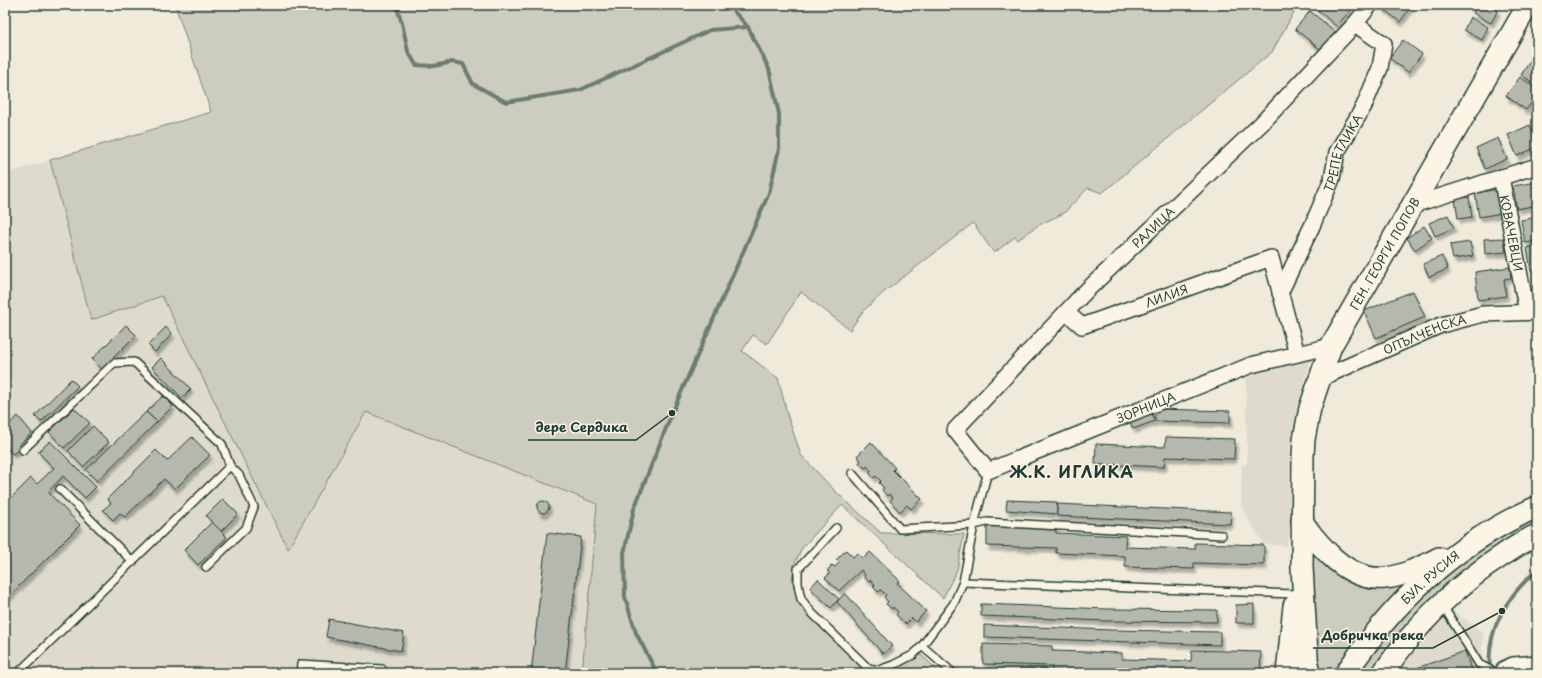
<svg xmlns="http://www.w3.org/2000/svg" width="1542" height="678" font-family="'Playpen Sans',sans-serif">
<defs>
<filter id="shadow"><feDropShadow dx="2.5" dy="4.5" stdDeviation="1" flood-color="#0004"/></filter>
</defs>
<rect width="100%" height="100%" fill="#efeada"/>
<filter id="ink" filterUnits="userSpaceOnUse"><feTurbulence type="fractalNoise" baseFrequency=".025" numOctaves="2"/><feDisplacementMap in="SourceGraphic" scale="8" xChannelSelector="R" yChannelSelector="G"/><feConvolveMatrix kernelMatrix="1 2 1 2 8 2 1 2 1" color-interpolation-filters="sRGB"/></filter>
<g filter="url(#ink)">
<g fill="#dedbcc">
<path d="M50,160L90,319L162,296L288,549L366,412L597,504L582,673H5V174Z"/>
<path d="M1311,360L1299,402L1290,445L1289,479L1291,520L1287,546L1264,544L1241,507L1242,465L1247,464L1246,373L1281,364Z"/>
<path d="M1452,610L1484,633L1482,647L1484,673H1397L1434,629Z"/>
</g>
<g fill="#cccdbf" stroke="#76857a">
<path d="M175,5H1298L1272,52L1102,193L1088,188L1064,213L1037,226L1018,240L1015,237L994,253L973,223L883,293L863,311L850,330L801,292L767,344L753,335L742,351L778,378L788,417L801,455L834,490L881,533L964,534L957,570L943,598L842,505L802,548L794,565L792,580L798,600L809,615L870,673H582L597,504L366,412L288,549L162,296L91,320L50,160L211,112Z"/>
<path d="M1537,513V523L1529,527L1429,601L1407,625L1384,652L1370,673H1354L1439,575Z"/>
<path d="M1311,549L1411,580L1336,673H1315Z"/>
<path d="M921,655L941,673H884Z"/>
</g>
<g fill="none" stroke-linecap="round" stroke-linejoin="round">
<g stroke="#6c7d71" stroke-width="4">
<path d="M396,5L402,23L408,51L416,65L434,66L453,62L463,64L473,84L506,102L580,90L710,30L748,27"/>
<path d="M1490,670C1486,630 1507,596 1537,570"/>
<path d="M657,673L636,633L625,597L624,553L634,509L672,413L769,193L779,149V114L769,69L748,27L728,5"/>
</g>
</g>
<g fill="#b5b9ad" stroke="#1f3d34" filter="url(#shadow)">
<path d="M1312,5H1347L1352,9L1336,26Z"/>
<path d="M1383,5H1412L1400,22L1381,7Z"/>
<path d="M1477,5H1488L1498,10L1491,23L1473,13Z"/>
<path d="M1310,11L1336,32L1321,50L1295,29Z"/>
<path d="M1470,17L1488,27L1482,40L1464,30Z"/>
<path d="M1403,40L1422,54L1408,72L1389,58Z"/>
<path d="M1534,55L1537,57V85L1521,75Z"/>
<path d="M1520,77L1537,89V95L1526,110L1506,96Z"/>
<path d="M1530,125L1537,142V147L1517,156L1508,135Z"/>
<path d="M1498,138L1507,159L1485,169L1476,148Z"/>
<path d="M1537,182V205L1517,209L1513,186Z"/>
<path d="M1498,189L1502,213L1479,217L1475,193Z"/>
<path d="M1469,197L1472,217L1458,219L1455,199Z"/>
<path d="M1448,215L1454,228L1435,236L1429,223Z"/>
<path d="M1537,217V241L1525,243L1521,220Z"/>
<path d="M1424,226L1432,238L1415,250L1407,238Z"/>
<path d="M1504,238L1506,252L1485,254L1484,239Z"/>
<path d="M1470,242L1473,256L1453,259L1450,245Z"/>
<path d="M1537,246V269L1531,271L1527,248Z"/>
<path d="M1442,256L1448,269L1429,277L1423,264Z"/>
<path d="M1510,267L1511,278L1504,279L1506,296L1478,300L1475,272Z"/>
<path d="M1537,276V301H1534L1533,277Z"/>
<path d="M1413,291L1425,317L1376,338L1364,311Z"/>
<path d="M126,325L136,335L102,369L92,359Z"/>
<path d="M166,327L172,334L155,352L148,345Z"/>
<path d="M161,358L191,389L182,398L152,367Z"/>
<path d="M71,379L78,386L41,422L35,416Z"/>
<path d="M163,396L173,406L157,422L146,412Z"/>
<path d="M74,408L90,423L64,448L49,432Z"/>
<path d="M1155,409L1230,411V423L1155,421Z"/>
<path d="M1151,411L1155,421L1133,429L1129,420Z"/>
<path d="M146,412L157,422L97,481L86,470Z"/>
<path d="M18,416L32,433L19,445L21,447L13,454L5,446V424L7,426Z"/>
<path d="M93,426L109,442L83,467L68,451Z"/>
<path d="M192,437L210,455L175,489L164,479L125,517L120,513L113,520L103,510L111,503L107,499L156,450L167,461Z"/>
<path d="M1166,437L1235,439L1234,459L1165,457L1164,467L1095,464L1096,444L1165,447Z"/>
<path d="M50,441L96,487L85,498L63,476L48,492L80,525L6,599L5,504L31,478L37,484L54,468L38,452Z"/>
<path d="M871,442L895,468L893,470L922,499L911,509L907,505L900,512L890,501L893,498L889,494L887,496L882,490L884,488L879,483L881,481L876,476L874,478L869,473L871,471L867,466L865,468L859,463L861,461L857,456Z"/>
<path d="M223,499L238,514L221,531L206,516Z"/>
<path d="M1007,500L1057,502V514L1006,510Z"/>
<circle cx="543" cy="507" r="6"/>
<path d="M1057,504L1231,512L1230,524L1057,516Z"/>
<path d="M212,522L227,537L198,565L184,550Z"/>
<path d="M987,526L1056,528V533L1126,536L1125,547L1195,549V543L1264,545V565L1194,563V569L1125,567V556L1056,553V548L987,546Z"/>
<path d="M547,533L581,537L565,673H531Z"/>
<path d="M846,550L853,557L857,553L863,559L870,552L900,581L897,583L926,611L916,622L912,618L906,624L896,615L898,612L893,607L892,609L886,604L888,602L884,597L886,595L881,590L878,592L873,587L875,585L871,580L869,582L864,577L865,575L861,570L839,591L825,578L830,573L827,571L832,565L835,567L839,563L836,560Z"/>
<path d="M818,579L839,599L831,608L810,588Z"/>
<path d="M845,593L892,646L883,654L837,602Z"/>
<path d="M981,604L1108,609L1217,610V622L1107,621L981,616Z"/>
<path d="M1254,604V623H1236V605Z"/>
<path d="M329,619L404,633L401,651L326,637Z"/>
<path d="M984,625L1111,630L1220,632V645L984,637Z"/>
<path d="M983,644L1052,646V651L1122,653V659L1191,661L1192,650L1261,652L1260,672L1191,670V673H1116L1052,671V666L983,664Z"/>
<path d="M1465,651L1472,673H1412L1411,670Z"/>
</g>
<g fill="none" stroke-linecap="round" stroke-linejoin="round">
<defs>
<g id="lane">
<path d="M852,473L900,529L974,525L987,522L1222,535"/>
<path d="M60,489L133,562"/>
<path d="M836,528L798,569V584L801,599L812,613L868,668L879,670L893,665L913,655L922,646L954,603L963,582L974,525L988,471"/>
<path d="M206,567L246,528L254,507L239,475L230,466"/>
<path d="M963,582L1295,594"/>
<path d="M1443,606L1479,664L1496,673"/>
<path d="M922,646L953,673"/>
<path d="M18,673L230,466L222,444L134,362L114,363L23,450"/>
<path d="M300,673L301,664L382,669"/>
</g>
<g id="street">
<path id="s1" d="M1501,177L1527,312"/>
<path d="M1413,205L1537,166"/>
<path id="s2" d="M1280,293L1312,226L1332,179L1337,152L1364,106L1380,68L1384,44L1355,24"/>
<path id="s3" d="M1066,312L1082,326L1271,258L1297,354"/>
<path id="s4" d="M1331,346L1251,365L988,471L955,430L1084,293L1261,124L1355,24L1370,5"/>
<path id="s5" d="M1319,379L1441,325L1483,314L1537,312"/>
<path d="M1503,673L1504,669L1513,665L1537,663"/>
</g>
<g id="secondary">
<path d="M1302,521C1310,534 1319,544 1330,555C1368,591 1396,580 1439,558"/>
<path d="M1287,673L1294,606"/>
<path id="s6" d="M1308,673L1302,567L1303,455L1304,439L1310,408L1331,346L1528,5"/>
<path id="s7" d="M1346,673C1394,601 1457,542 1537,507"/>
<path d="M1383,673C1415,626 1455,586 1503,555C1514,548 1525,540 1537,535"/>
</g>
</defs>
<use href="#lane" stroke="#1f3d34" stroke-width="10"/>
<use href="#street" stroke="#1f3d34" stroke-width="18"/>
<use href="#secondary" stroke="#1f3d34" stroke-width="24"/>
<use href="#lane" stroke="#fcf5e5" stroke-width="7"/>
<use href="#street" stroke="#fcf5e5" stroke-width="15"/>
<use href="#secondary" stroke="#fcf5e5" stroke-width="21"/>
</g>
</g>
<g text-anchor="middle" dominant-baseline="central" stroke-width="3" stroke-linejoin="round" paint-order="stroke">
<g font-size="12" fill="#1f3d34" stroke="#fcf5e5">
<text stroke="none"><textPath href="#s2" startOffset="154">ТРЕПЕТЛИКА</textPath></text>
<text stroke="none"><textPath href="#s4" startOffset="702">РАЛИЦА</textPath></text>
<text stroke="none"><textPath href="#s1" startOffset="57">КОВАЧЕВЦИ</textPath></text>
<text stroke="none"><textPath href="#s6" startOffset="438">ГЕН. ГЕОРГИ ПОПОВ</textPath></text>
<text stroke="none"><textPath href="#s3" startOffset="111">ЛИЛИЯ</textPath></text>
<text stroke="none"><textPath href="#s5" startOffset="115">ОПЪЛЧЕНСКА</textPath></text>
<text transform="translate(1146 407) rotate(-22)">ЗОРНИЦА</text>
<text stroke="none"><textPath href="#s7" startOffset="128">БУЛ. РУСИЯ</textPath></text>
</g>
<g font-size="16" font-weight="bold" letter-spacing="1" fill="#1f3d34" stroke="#fcf5e5">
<text x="1072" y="471">Ж.К. ИГЛИКА</text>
</g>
</g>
<path fill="none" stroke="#1f3d34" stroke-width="1.5" d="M672 413L636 440H528M1502 611L1433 648H1313"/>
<g fill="#1f3d34" stroke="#fcf5e5" stroke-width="1.5">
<circle cx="672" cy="413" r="4"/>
<circle cx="1502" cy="611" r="4"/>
</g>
<g font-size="13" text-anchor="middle" font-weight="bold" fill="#1f3d34" stroke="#fcf5e5" stroke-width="3" stroke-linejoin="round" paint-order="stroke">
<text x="582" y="432">дере Сердика</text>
<text x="1373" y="640">Добричка река</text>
</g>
<rect width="1542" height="678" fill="none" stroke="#fcf5e5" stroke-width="20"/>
<rect x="10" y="10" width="1522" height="658" fill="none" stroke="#1f3d34" stroke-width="1.5" filter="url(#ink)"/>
</svg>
